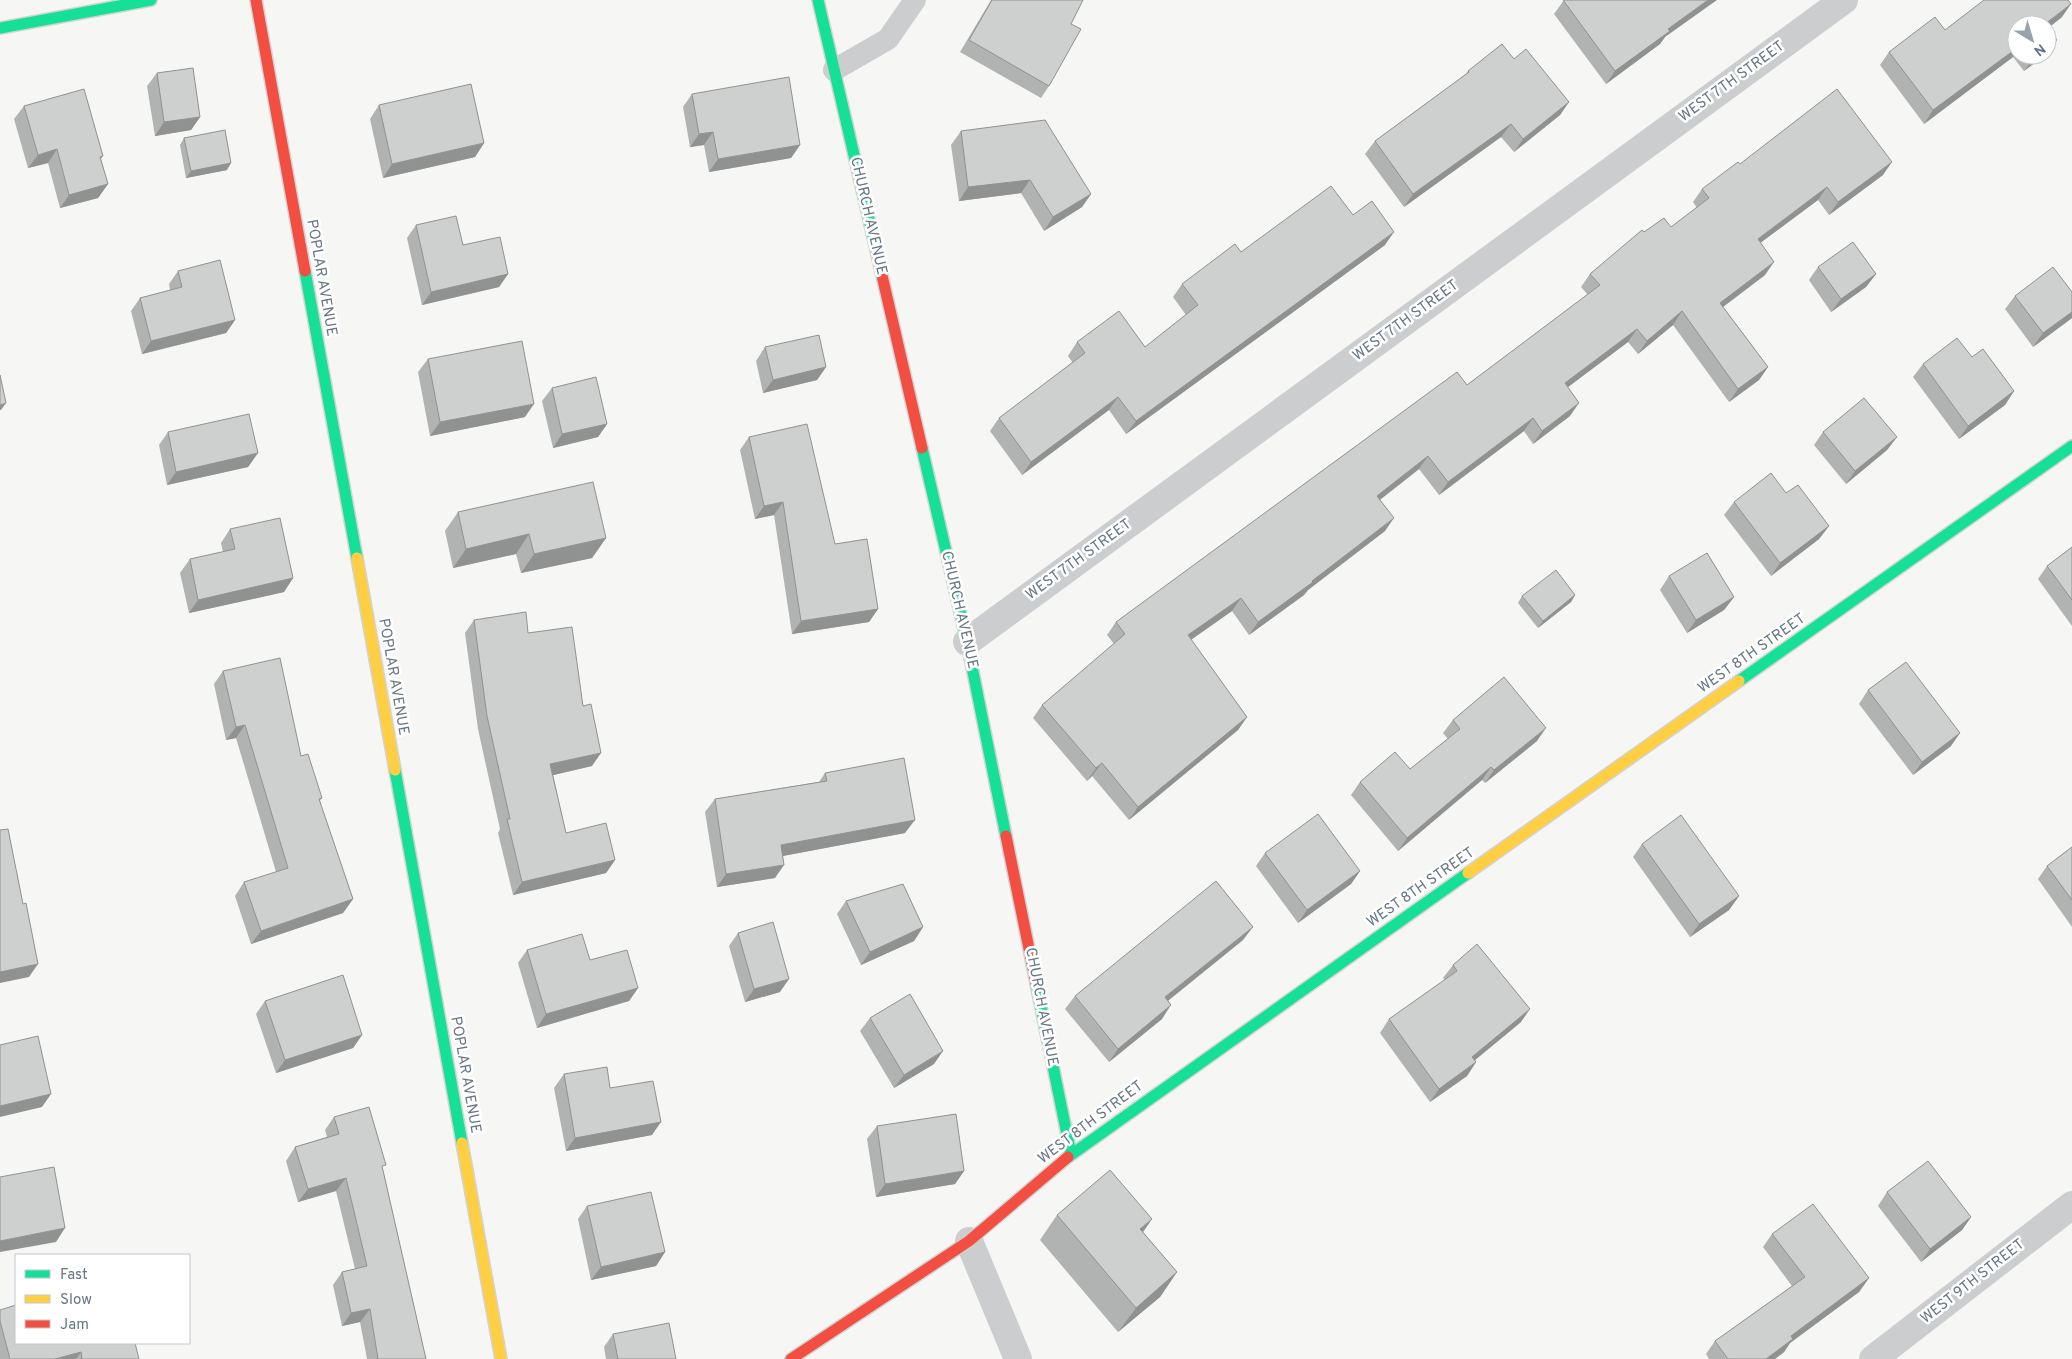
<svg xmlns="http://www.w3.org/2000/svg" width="2072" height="1359" font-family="Overpass,sans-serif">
<rect width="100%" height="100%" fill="#f6f6f5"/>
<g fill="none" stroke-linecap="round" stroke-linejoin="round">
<defs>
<g id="fast">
<path d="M818,0L877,254"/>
<path d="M0,28L151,0"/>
<path d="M305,271L357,558"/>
<path d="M922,448L967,642L1006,836"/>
<path d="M1739,681L2072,446"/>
<path d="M395,770L462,1143"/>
<path d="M1036,983L1071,1154"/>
<path d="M1068,1157L1468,873"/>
</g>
<g id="slow">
<path d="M357,558L395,770"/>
<path d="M1468,873L1739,681"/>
<path d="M462,1143L501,1359"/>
</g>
<g id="jam">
<path d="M256,0L305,271"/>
<path d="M877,254L922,448"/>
<path d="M1006,836L1036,983"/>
<path d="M791,1359L969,1241L1068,1157"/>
</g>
</defs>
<use href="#fast" stroke="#d2d4d4" stroke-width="14"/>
<use href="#slow" stroke="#d2d4d4" stroke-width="14"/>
<use href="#jam" stroke="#d2d4d4" stroke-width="14"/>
<path stroke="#cccdce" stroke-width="22" d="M834,70L888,39L915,0"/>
<g stroke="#cccdce" stroke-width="28">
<path d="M967,642L1844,0"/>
<path d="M969,1241L1018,1359"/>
<path d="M1873,1359L2072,1205"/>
</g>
<use href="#fast" stroke="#16e098" stroke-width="11"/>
<use href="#slow" stroke="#ffcf43" stroke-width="11"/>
<use href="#jam" stroke="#f24e42" stroke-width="11"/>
</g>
<g fill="#b1b3b3">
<path d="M991,0H1083L1071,24L1049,86L1041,98L960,52Z"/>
<path d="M1564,0L1665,37L1660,44L1606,84L1554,14Z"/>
<path d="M2062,17L2048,28V53L2047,54V25H2017V55H2045L2024,71L2013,57L1924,124L1880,65L1889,52L1945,30Z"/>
<path d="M1514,59L1569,102L1560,115L1514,152L1501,137L1404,207L1365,154L1375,141L1465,75L1468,71Z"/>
<path d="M157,73L200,117L191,130L155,136L147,86Z"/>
<path d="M692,94L800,145L791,158L709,172L704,145L690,147L683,107Z"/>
<path d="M379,105L484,143L475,157L383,178L370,119Z"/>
<path d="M24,106L103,156L101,159L108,184L98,198L60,208L48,163L28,168L14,119Z"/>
<path d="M961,131L1091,194L1082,207L1044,231L1021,193L959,201L951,145Z"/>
<path d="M184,138L227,170L186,178L180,145Z"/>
<path d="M1740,164L1883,175L1829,215L1818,200L1760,243L1765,275L1723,307L1768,367L1759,380L1729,402L1673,325L1638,354L1628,342L1568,387L1570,416L1533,444L1524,431L1439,495L1419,469L1380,500L1385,531L1308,590L1304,595L1249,635L1232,611L1191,640L1247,717L1238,730L1129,820L1092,776L1087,781L1033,718L1042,705L1114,644L1107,635L1116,622L1467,385L1588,295L1581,287L1590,274L1644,232L1671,227L1697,208L1693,202L1702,189Z"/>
<path d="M1353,215L1385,245L1126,434L1109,410L1022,475L990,431L999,418L1073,363L1068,356L1077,342L1145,347L1186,315L1173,297L1182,284L1241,252Z"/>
<path d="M416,225L463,245L508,274L499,287L422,305L407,238Z"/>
<path d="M1818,267L1876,274L1866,287L1831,312L1809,280Z"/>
<path d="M178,271L235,320L226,333L142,354L131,311L140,298L170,290L169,284Z"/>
<path d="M2072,292V318L2033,347L2005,309L2015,296Z"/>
<path d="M765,347L826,367L817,380L763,393L756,361Z"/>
<path d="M1972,357L2014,391L2005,405L1959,439L1913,377L1923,364Z"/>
<path d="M428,359L525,417L430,436L418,372Z"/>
<path d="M552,388L607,424L598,437L553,448L542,401Z"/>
<path d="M168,432L258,453L248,467L167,485L159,445Z"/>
<path d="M1823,432L1897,437L1887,450L1846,484L1814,445Z"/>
<path d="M749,437L835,544L878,609L869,622L792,634L774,515L755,519L740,450Z"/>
<path d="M1786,493L1829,526L1819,539L1771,576L1724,515L1734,502Z"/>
<path d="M458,512L606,538L592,558L521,573L516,554L453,568L445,531Z"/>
<path d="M230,529L293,578L284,592L189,613L180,573L190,559L223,552L221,543Z"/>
<path d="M2072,547V626L2038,579L2047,566Z"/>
<path d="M1669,576L1734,597L1724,610L1687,633L1660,590Z"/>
<path d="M1575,595L1571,602L1538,628L1518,603L1522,596Z"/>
<path d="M474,620L528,633L592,766L553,775L566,833L615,860L606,873L513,895L498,833L500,829L478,729L465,633Z"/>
<path d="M223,671L301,756L322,798L319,802L353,899L343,913L251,944L235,896L244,882L276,872L236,738L226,740L214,684Z"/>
<path d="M1868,690L1951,746L1913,775L1859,704Z"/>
<path d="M1453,720L1537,741L1485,783L1482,780L1398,851L1351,795L1360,782L1410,769L1448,739L1443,733Z"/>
<path d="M825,773L905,833L783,856L775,878L717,887L705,812L715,799L819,782Z"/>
<path d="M1642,844L1739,896L1729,910L1690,937L1633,857Z"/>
<path d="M2072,847V927L2038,879L2047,866Z"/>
<path d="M1265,853L1360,871L1351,884L1298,923L1256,866Z"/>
<path d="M846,901L923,927L914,941L861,965L837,914Z"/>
<path d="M738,933L780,992L745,1002L729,946Z"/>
<path d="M1243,940L1168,1001L1162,1019L1109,1062L1065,1009L1075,996Z"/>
<path d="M527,950L590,960L638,988L629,1001L537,1028L518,963Z"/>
<path d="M1453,965L1521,1022L1475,1060L1476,1062L1467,1076L1430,1102L1380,1033L1389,1019L1445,980L1443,978Z"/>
<path d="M265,1001L362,1035L353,1048L276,1073L256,1014Z"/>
<path d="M870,1018L934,1064L894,1088L860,1031Z"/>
<path d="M564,1074L610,1088L652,1135L566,1151L554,1088Z"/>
<path d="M334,1117L383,1170L426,1359H367L360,1322L342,1326L333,1285L342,1272L355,1269L336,1191L298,1202L286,1161L295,1147L327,1137L325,1130Z"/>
<path d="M877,1126L964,1171L955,1184L876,1197L867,1139Z"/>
<path d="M1887,1192L1971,1217L1962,1230L1921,1262L1878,1206Z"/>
<path d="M587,1206L665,1252L656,1266L591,1280L578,1219Z"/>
<path d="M1057,1215L1143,1232L1177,1272L1160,1297L1118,1332L1040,1240Z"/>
<path d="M1772,1234L1869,1278L1859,1292L1790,1343L1784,1352L1775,1359H1709L1706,1354L1715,1341L1792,1286L1763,1247Z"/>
<path d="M0,1310L139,1359H0Z"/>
<path d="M613,1334L676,1359H606L604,1347Z"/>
</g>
<g fill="#909292">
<path d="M1708,0H1717L1665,37L1660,44L1606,84L1615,71L1668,29Z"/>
<path d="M2071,4L2062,17L2047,29V25H2044Z"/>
<path d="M2057,40L2048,53L2047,54V48Z"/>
<path d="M2017,48V52L2013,57L1924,124L1933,110Z"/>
<path d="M2038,55H2045L2024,71L2034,58Z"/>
<path d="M1569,102L1560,115L1514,152L1523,139Z"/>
<path d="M200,117L191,130L155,136L164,122Z"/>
<path d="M1511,124L1501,137L1404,207L1413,194Z"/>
<path d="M713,132L704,145L690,147L699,134Z"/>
<path d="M484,143L475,157L383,178L392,164Z"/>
<path d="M800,145L791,158L709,172L718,159Z"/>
<path d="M57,149L48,163L28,168L38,155Z"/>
<path d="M1892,162L1883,175L1829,215L1838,202Z"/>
<path d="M231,163L227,170L186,178L191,171Z"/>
<path d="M1030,180L1021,193L959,201L968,187Z"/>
<path d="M108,184L98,198L60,208L69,195Z"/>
<path d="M1827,187L1818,200L1748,252L1758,239Z"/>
<path d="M1091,194L1082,207L1044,231L1053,217Z"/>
<path d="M1394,232L1385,245L1126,434L1136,421Z"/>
<path d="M1774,262L1765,275L1711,316L1720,303Z"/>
<path d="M508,274L499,287L422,305L431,292Z"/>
<path d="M1876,274L1866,287L1831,312L1841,299Z"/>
<path d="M1682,311L1673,325L1638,354L1647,341Z"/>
<path d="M2072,312V318L2033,347L2043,333Z"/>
<path d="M235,320L226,333L142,354L151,341Z"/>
<path d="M1637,329L1628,342L1556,396L1565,383Z"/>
<path d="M826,367L817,380L763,393L773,380Z"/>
<path d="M1768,367L1759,380L1729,402L1738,389Z"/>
<path d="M2014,391L2005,405L1959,439L1968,426Z"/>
<path d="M1118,397L1109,410L1022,475L1031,462Z"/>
<path d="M6,403L1,410H0V405Z"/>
<path d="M1579,403L1570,416L1533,444L1542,431Z"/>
<path d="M534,404L525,417L430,436L440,422Z"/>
<path d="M1533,418L1524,431L1439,495L1448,482Z"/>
<path d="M607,424L598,437L553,448L562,434Z"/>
<path d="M1897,437L1887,450L1846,484L1855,471Z"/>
<path d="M258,453L248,467L167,485L176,472Z"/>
<path d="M1428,456L1419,469L1368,509L1377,496Z"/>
<path d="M783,502L774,515L755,519L764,506Z"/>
<path d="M1394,518L1385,531L1308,590L1304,595L1249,635L1258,622Z"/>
<path d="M1829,526L1819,539L1771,576L1780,563Z"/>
<path d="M529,534L516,554L453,568L466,549Z"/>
<path d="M606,538L592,558L521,573L534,554Z"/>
<path d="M293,578L284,592L189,613L198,600Z"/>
<path d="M1575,595L1571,602L1538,628L1543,621Z"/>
<path d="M1734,597L1724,610L1687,633L1696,620Z"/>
<path d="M1241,598L1232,611L1179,648L1188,635Z"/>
<path d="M878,609L869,622L792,634L801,621Z"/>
<path d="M1247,717L1238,730L1129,820L1138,807Z"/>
<path d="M245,725L236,738L226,740L236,727Z"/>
<path d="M1546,728L1537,741L1485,783L1494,770Z"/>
<path d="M1960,733L1951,746L1913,775L1922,762Z"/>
<path d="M601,753L592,766L541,778L550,764Z"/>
<path d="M1102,763L1092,776L1087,781L1096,768Z"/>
<path d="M1491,767L1482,780L1398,851L1407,838Z"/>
<path d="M915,820L905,833L772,858L781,845Z"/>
<path d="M615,860L606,873L513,895L522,882Z"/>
<path d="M784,865L775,878L717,887L726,874Z"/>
<path d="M1360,871L1351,884L1298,923L1307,910Z"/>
<path d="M1739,896L1729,910L1690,937L1699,924Z"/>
<path d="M353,899L343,913L251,944L261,931Z"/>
<path d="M923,927L914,941L861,965L870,952Z"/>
<path d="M1253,927L1243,940L1155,1011L1165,997Z"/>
<path d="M38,964L29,977L0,983V972Z"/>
<path d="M789,979L780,992L745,1002L754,989Z"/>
<path d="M638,988L629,1001L537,1028L546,1014Z"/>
<path d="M1171,1005L1162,1019L1109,1062L1118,1049Z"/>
<path d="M1530,1009L1521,1022L1463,1070L1472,1057Z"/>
<path d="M362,1035L353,1048L276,1073L285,1060Z"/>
<path d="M943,1051L934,1064L894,1088L904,1075Z"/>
<path d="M1476,1062L1467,1076L1430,1102L1439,1089Z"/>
<path d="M51,1094L42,1107L0,1117V1106Z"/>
<path d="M661,1122L652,1135L566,1151L575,1138Z"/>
<path d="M964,1171L955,1184L876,1197L885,1184Z"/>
<path d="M346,1178L336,1191L298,1202L308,1189Z"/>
<path d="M1971,1217L1962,1230L1921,1262L1930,1249Z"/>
<path d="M1152,1219L1135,1244L1140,1229Z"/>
<path d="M65,1228L56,1242L0,1252V1241Z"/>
<path d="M665,1252L656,1266L591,1280L601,1267Z"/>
<path d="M1177,1272L1160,1297L1118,1332L1136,1308Z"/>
<path d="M1869,1278L1859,1292L1790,1343L1784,1352L1775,1359H1766L1791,1336Z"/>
<path d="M370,1309L360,1322L342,1326L351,1313Z"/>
<path d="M81,1352L76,1359H55Z"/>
</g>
<g fill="#ced0d0" stroke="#909292">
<path d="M992,0H1083L1071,24L1081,29L1049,86L969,40Z"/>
<path d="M1563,0H1708L1668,29L1670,31L1615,71Z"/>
<path d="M1984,0H2068L2071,4L2045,24V25H2017V48L1933,110L1889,52L1935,17L1945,30Z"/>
<path d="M2047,27L2057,40L2047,48Z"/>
<path d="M1502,44L1514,59L1526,49L1569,102L1523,139L1511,124L1413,194L1375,141L1469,72L1468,71Z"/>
<path d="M2031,55H2038L2034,58Z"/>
<path d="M193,68L200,117L164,122L157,73Z"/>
<path d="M789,77L800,145L718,159L713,132L699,134L692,94Z"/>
<path d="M471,84L484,143L392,164L379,105Z"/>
<path d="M84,89L103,156L100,157L108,184L69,195L57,149L38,155L24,106Z"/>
<path d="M1837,89L1892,162L1838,202L1827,187L1758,239L1774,262L1720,303L1768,367L1738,389L1682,311L1647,341L1637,329L1565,383L1579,403L1542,431L1533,418L1448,482L1428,456L1377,496L1394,518L1312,581L1313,582L1258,622L1241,598L1188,635L1247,717L1138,807L1102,763L1096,768L1042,705L1125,634L1116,622L1457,372L1467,385L1600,285L1590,274L1642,230L1644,232L1664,218L1671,227L1709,198L1702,189L1738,162L1740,164Z"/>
<path d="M1045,120L1091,194L1053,217L1030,180L968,187L961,131Z"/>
<path d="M225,130L231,163L191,171L184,138Z"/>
<path d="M1331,186L1353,215L1372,201L1394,232L1136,421L1118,397L1031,462L999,418L1085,353L1077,342L1119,311L1145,347L1198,305L1182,284L1235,244L1241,252Z"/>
<path d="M456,216L463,245L500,237L508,274L431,292L416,225Z"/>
<path d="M1853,242L1876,274L1841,299L1818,267Z"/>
<path d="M220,260L235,320L151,341L140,298L182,287L178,271Z"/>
<path d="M2053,267L2072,292V312L2043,333L2015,296Z"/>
<path d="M819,335L826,367L773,380L765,347Z"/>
<path d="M1957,338L1972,357L1983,349L2014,391L1968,426L1923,364Z"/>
<path d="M522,341L534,404L440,422L428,359Z"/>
<path d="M0,375L6,403L0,405Z"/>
<path d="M596,377L607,424L562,434L552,388Z"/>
<path d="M1864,398L1897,437L1855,471L1823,432Z"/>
<path d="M249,414L258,453L176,472L168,432Z"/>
<path d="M807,424L835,544L867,539L878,609L801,621L783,502L764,506L749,437Z"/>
<path d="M1771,473L1786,493L1798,485L1829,526L1780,563L1734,502Z"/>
<path d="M593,482L606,538L534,554L529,534L466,549L458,512Z"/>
<path d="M280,518L293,578L198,600L190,559L235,549L230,529Z"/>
<path d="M2072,547V600L2047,566Z"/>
<path d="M1707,553L1734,597L1696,620L1669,576Z"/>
<path d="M1556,570L1575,595L1543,621L1522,596Z"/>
<path d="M526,612L528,633L572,627L583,706L591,704L601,753L550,764L566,833L606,823L615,860L522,882L507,819H510L487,716L474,620Z"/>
<path d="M280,658L301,756L308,754L322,798L319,799L353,899L261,931L244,882L288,868L245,725L236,727L223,671Z"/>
<path d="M1906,662L1960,733L1922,762L1868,690Z"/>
<path d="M1504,677L1546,728L1494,770L1491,767L1407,838L1360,782L1395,752L1410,769L1460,729L1453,720Z"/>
<path d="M904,758L915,820L781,845L784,865L726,874L715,799L827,781L825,773Z"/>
<path d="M1318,814L1360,871L1307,910L1265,853Z"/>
<path d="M1681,815L1739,896L1699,924L1642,844Z"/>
<path d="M8,829L23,904L26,903L38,964L0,972V830Z"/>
<path d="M2072,847V900L2047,866Z"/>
<path d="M1216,881L1253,927L1165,997L1171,1005L1118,1049L1075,996Z"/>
<path d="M903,884L923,927L870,952L846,901Z"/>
<path d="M773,922L789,979L754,989L738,933Z"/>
<path d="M582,934L590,960L627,950L638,988L546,1014L527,950Z"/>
<path d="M1477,944L1530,1009L1472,1057L1476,1062L1439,1089L1389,1019L1457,971L1453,965Z"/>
<path d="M343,975L362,1035L285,1060L265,1001Z"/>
<path d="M910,994L943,1051L904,1075L870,1018Z"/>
<path d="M38,1036L51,1094L0,1106V1045Z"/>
<path d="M607,1067L610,1088L653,1081L661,1122L575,1138L564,1074Z"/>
<path d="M369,1107L386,1165L382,1166L426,1359H378L370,1309L351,1313L342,1272L367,1266L346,1178L308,1189L295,1147L339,1134L334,1117Z"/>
<path d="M956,1114L964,1171L885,1184L877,1126Z"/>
<path d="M1928,1161L1971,1217L1930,1249L1887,1192Z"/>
<path d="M54,1167L65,1228L0,1241V1177Z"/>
<path d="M1110,1170L1152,1219L1140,1229L1177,1272L1136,1308L1057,1215Z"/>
<path d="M651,1192L665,1252L601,1267L587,1206Z"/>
<path d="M1813,1204L1869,1278L1791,1336L1793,1339L1766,1359H1728L1715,1341L1805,1277L1772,1234Z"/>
<path d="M16,1305V1343H135L139,1359H82L81,1352L55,1359H10L0,1321V1310Z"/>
<path d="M669,1323L676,1359H618L613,1334Z"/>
</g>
<g text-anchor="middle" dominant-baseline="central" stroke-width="5" stroke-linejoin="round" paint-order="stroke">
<g font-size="15" fill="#667684" stroke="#fff">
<text transform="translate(1732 82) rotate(-36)">WEST 7TH STREET</text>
<text transform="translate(868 216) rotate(77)">CHURCH AVENUE</text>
<text transform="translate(321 278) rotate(80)">POPLAR AVENUE</text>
<text transform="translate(1406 321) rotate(-36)">WEST 7TH STREET</text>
<text transform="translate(1079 560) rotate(-36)">WEST 7TH STREET</text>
<text transform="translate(959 610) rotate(77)">CHURCH AVENUE</text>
<text transform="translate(1752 654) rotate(-35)">WEST 8TH STREET</text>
<text transform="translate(393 677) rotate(80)">POPLAR AVENUE</text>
<text transform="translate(1421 888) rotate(-35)">WEST 8TH STREET</text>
<text transform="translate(1041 1007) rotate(79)">CHURCH AVENUE</text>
<text transform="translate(465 1075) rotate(80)">POPLAR AVENUE</text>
<text transform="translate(1091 1123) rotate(-37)">WEST 8TH STREET</text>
<text transform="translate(1973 1282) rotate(-38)">WEST 9TH STREET</text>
</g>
</g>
<rect x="15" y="1254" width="175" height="90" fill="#ffffff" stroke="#c2c8ce"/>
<rect x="25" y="1270" width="25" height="8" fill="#16e098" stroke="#c2c8ce"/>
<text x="60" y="1279" font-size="15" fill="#667684">Fast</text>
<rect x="25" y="1295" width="25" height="8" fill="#ffcf43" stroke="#c2c8ce"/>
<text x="60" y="1304" font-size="15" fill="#667684">Slow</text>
<rect x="25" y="1320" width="25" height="8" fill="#f24e42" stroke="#c2c8ce"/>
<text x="60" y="1329" font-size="15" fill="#667684">Jam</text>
<g transform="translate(2032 40) rotate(142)"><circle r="24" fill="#ffffff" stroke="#c2c8ce"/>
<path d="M0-4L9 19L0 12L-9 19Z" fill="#98a3ac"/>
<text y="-8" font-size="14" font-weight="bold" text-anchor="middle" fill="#667684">N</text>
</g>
</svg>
